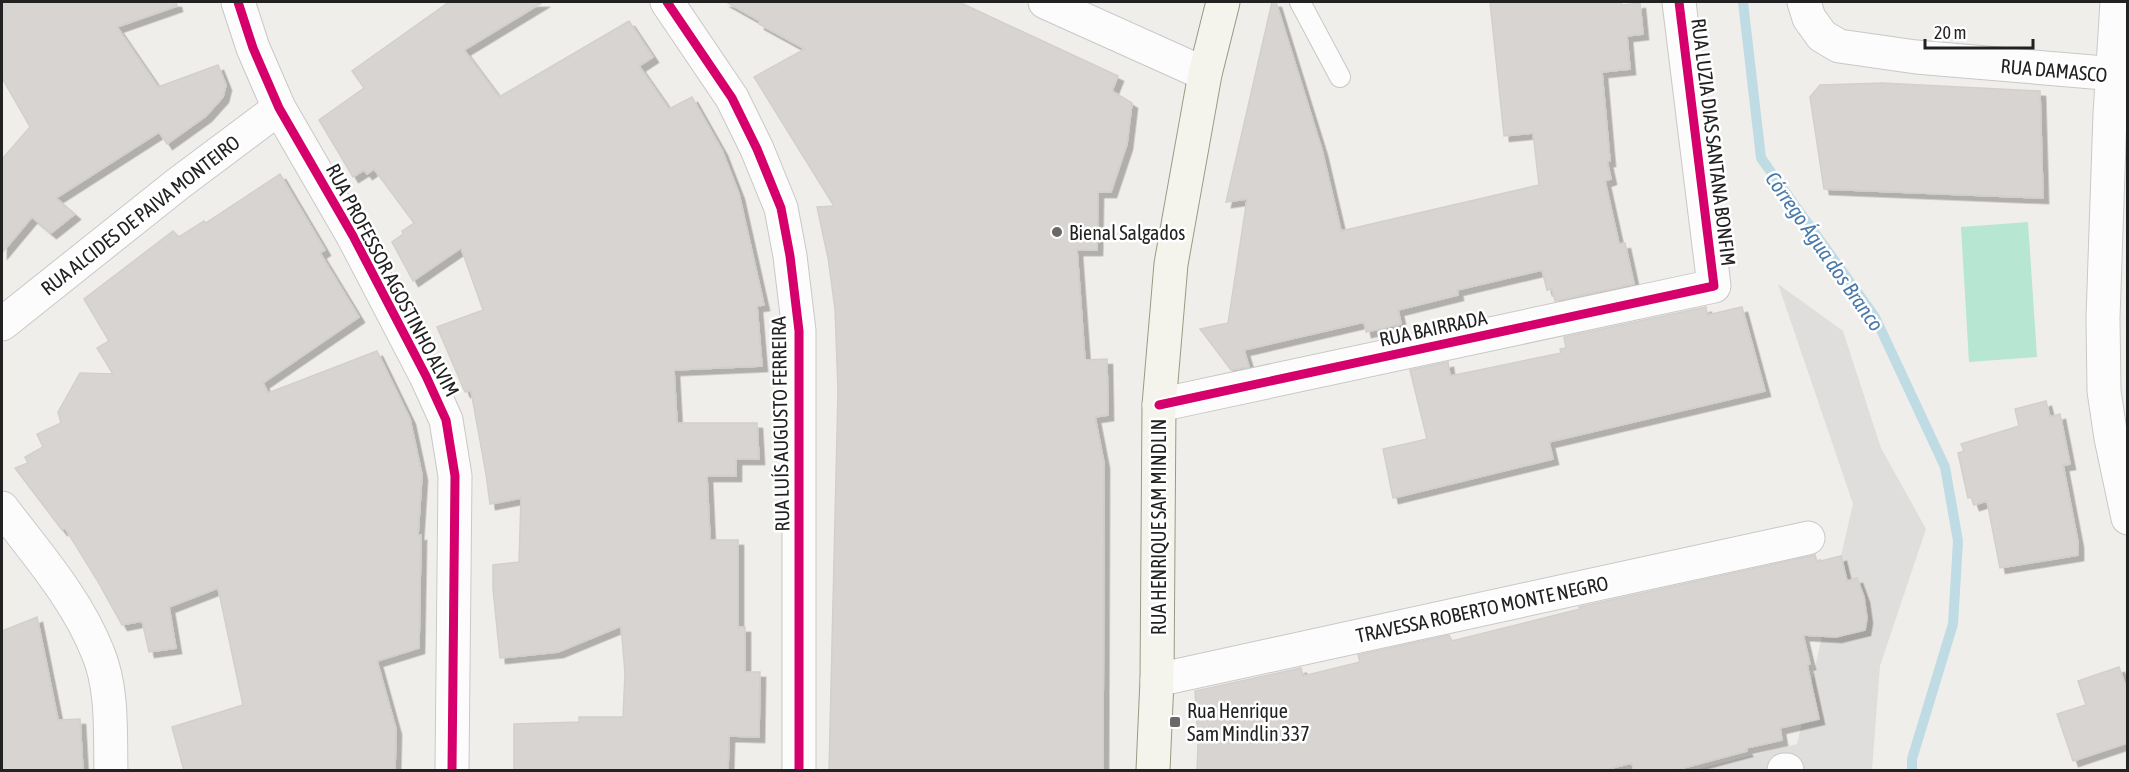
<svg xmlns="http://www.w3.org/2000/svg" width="2129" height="772" font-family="'Asap Condensed',sans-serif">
<defs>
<filter id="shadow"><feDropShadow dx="5.5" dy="5.5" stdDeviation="0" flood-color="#0004"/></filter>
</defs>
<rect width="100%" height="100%" fill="#f0eeeb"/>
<path fill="#dfdedc" d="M1778,284L1843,331L1881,448L1926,529L1880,666L1872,770H1695L1797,744L1853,504Z"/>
<path fill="#b7e6d2" d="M2028,222L2037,357L1969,362L1961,227Z"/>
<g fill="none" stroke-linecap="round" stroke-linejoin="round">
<path stroke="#bfdbe3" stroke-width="10" d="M1743,2L1761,158L1875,317L1945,467L1958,541L1953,624L1912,759V770"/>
</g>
<g fill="#d7d4d2" stroke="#d3d0cc" stroke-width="1.5" filter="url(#shadow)">
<path d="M2,2H176L177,6L117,27L158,87L218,65L226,85L223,97L206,116L167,144L159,132L56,198L75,214L51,233L32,217L2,253V159L30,127L2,78Z"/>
<path d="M449,2H543L464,50L499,97L629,21L653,57L639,66L669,109L692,97L722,150L739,194L764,305L757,306L762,366L674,370L677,423H757L759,459H736V476H707L710,540H738V627H745V672H760L759,737L729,736L728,771H514V724L579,722V717H623L625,673L621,626L558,652L500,658L493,589V565L519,562L521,498L490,504L486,474L471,391L465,392L437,327L483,310L461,248L413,281L392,242L403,234L402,231L414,223L374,169L367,174L364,170L353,177L319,120L364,88L352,71Z"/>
<path d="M726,2H959L1118,76L1112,91L1132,103L1127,144L1111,192H1098L1097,250H1077L1085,360L1107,359L1108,415L1095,417L1104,463L1103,771H829L838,391L835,309L828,258L817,207L834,206L754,77L805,49L759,24L760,21Z"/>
<path d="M1272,2H1276L1322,150L1341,231L1539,185L1533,133L1504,136L1490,2H1621L1622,5L1640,3L1643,34L1627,36L1630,69L1602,72L1610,161H1607L1611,179L1605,181L1619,244L1625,243L1634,284L1555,301L1552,289L1547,290L1542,270L1457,290L1458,295L1398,310L1401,324L1366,332L1364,322L1244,350L1249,367L1231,370L1200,329L1228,323L1247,199L1226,202Z"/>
<path d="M1882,83L2040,91L2043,198L1824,189L1810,97L1820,85Z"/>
<path d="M280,174L325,250L320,253L359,317L263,383L268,393L377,351L410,419L422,475L418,536L421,535L419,648L377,661L396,729L395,771H184L172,727L243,705L218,588L169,607L176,648L149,652L142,621L122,625L97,580L65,528L62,530L15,468L28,463L25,457L43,447L37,434L61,423L58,412L80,373L113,374L97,348L109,341L84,299L173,231L179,237L204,221L206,223Z"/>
<path d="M1706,307L1707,315L1742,307L1765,391L1549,442L1553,459L1393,498L1383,449L1427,439L1410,370L1448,362L1450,376L1561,353L1560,349L1566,348L1564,337Z"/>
<path d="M2046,401L2050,417L2060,414L2070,464L2063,465L2078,542V555L2000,568L1987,501L1974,505L1971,497L1968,498L1958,453L1964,451L1961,444L2019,426L2015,409Z"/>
<path d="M1815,555L1817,562L1841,556L1847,581L1857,578L1864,597L1867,618L1865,630L1836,637L1803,635L1810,664L1807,665L1819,719L1780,728L1782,740L1746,748L1747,751L1672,771H1634L1632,763L1600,771H1197L1198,744L1195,691L1301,668L1303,676L1360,662L1358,655L1449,635L1452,641L1580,609L1579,607Z"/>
<path d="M37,617L58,720L80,719L83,771H2V631Z"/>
<path d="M2119,667L2127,690V743L2073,761L2057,714L2086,705L2078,681Z"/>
</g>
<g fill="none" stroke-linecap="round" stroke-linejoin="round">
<defs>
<path id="service" d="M1300,2L1340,77"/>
<g id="minor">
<path d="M667,2L732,98L757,149L781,208L790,256L799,331V770"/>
<path d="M1045,2L1205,74"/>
<path d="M1804,2L1809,18L1822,36L1839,46L1916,57L2128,75"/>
<path d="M2,324L179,183L279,108"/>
<path d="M1159,405L1714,286L1679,2"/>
<path d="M2,508C36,553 77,599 98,653C113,689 110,732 111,770"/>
<path d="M1157,680L1808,538"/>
<path d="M1784,770H1787"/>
</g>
<g id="tertiary">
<path d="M238,2L253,48L279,108L353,236L426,376L446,420L455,476L452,770"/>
<path d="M2117,2L2110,114L2103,318L2104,391L2111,438L2128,518"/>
</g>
<path id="secondary" d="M1153,770L1157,680L1159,405L1171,264L1205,74L1223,2"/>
</defs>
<use href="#service" stroke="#c9c8c7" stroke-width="22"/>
<use href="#minor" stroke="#c9c8c7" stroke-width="35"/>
<use href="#tertiary" stroke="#c9c8c7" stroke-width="35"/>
<use href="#secondary" stroke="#999a82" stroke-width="35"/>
<use href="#service" stroke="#fdfcfc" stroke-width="20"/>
<use href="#minor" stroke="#fdfcfc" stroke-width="33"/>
<use href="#tertiary" stroke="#fdfcfc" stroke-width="33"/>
<use href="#secondary" stroke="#f4f4ed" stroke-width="33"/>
<defs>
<g id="cycleway">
<path d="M238,2L253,48L279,108L353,236L426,376L446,420L455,476L452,770"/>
<path d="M667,2L732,98L757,149L781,208L790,256L799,331V770"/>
<path d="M1159,405L1714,286L1679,2"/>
</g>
</defs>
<use href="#cycleway" stroke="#fff" stroke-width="13"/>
<use href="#cycleway" stroke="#d6006c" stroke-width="9"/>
</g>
<g fill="#6a6968" stroke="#fff" stroke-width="2">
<circle cx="1057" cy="232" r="6"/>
<rect x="1169" y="716" width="12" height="12" rx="3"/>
</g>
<g text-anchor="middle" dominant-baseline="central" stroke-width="5" stroke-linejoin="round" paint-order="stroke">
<g font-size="20" fill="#222" stroke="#fff">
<text transform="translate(2054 70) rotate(5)">RUA DAMASCO</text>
<text transform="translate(1714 142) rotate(83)">RUA LUZIA DIAS SANTANA BONFIM</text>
<text transform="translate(140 215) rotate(-38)">RUA ALCIDES DE PAIVA MONTEIRO</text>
<text transform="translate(393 280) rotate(62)">RUA PROFESSOR AGOSTINHO ALVIM</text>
<text transform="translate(1433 328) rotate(-12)">RUA BAIRRADA</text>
<text transform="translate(780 424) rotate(-91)">RUA LUÍS AUGUSTO FERREIRA</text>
<text transform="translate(1158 527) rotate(-90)">RUA HENRIQUE SAM MINDLIN</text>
<text transform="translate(1482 609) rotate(-12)">TRAVESSA ROBERTO MONTE NEGRO</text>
</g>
<g font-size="20" fill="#222" stroke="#fff" text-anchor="start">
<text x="1069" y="232">Bienal Salgados</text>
<text x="1187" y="710">Rua Henrique<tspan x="1187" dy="23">Sam Mindlin 337</tspan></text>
</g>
<g font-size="21" font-style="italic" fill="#4a7aab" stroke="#fff">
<text transform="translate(1825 251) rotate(55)">Córrego Água dos Branco</text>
</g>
</g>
<rect width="2129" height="772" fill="none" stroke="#222222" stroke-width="6"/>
<path d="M1925 39v9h108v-9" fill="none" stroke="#222222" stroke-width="3"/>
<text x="1934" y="39" font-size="18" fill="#222222" stroke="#ffffff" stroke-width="4.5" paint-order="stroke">20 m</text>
</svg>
